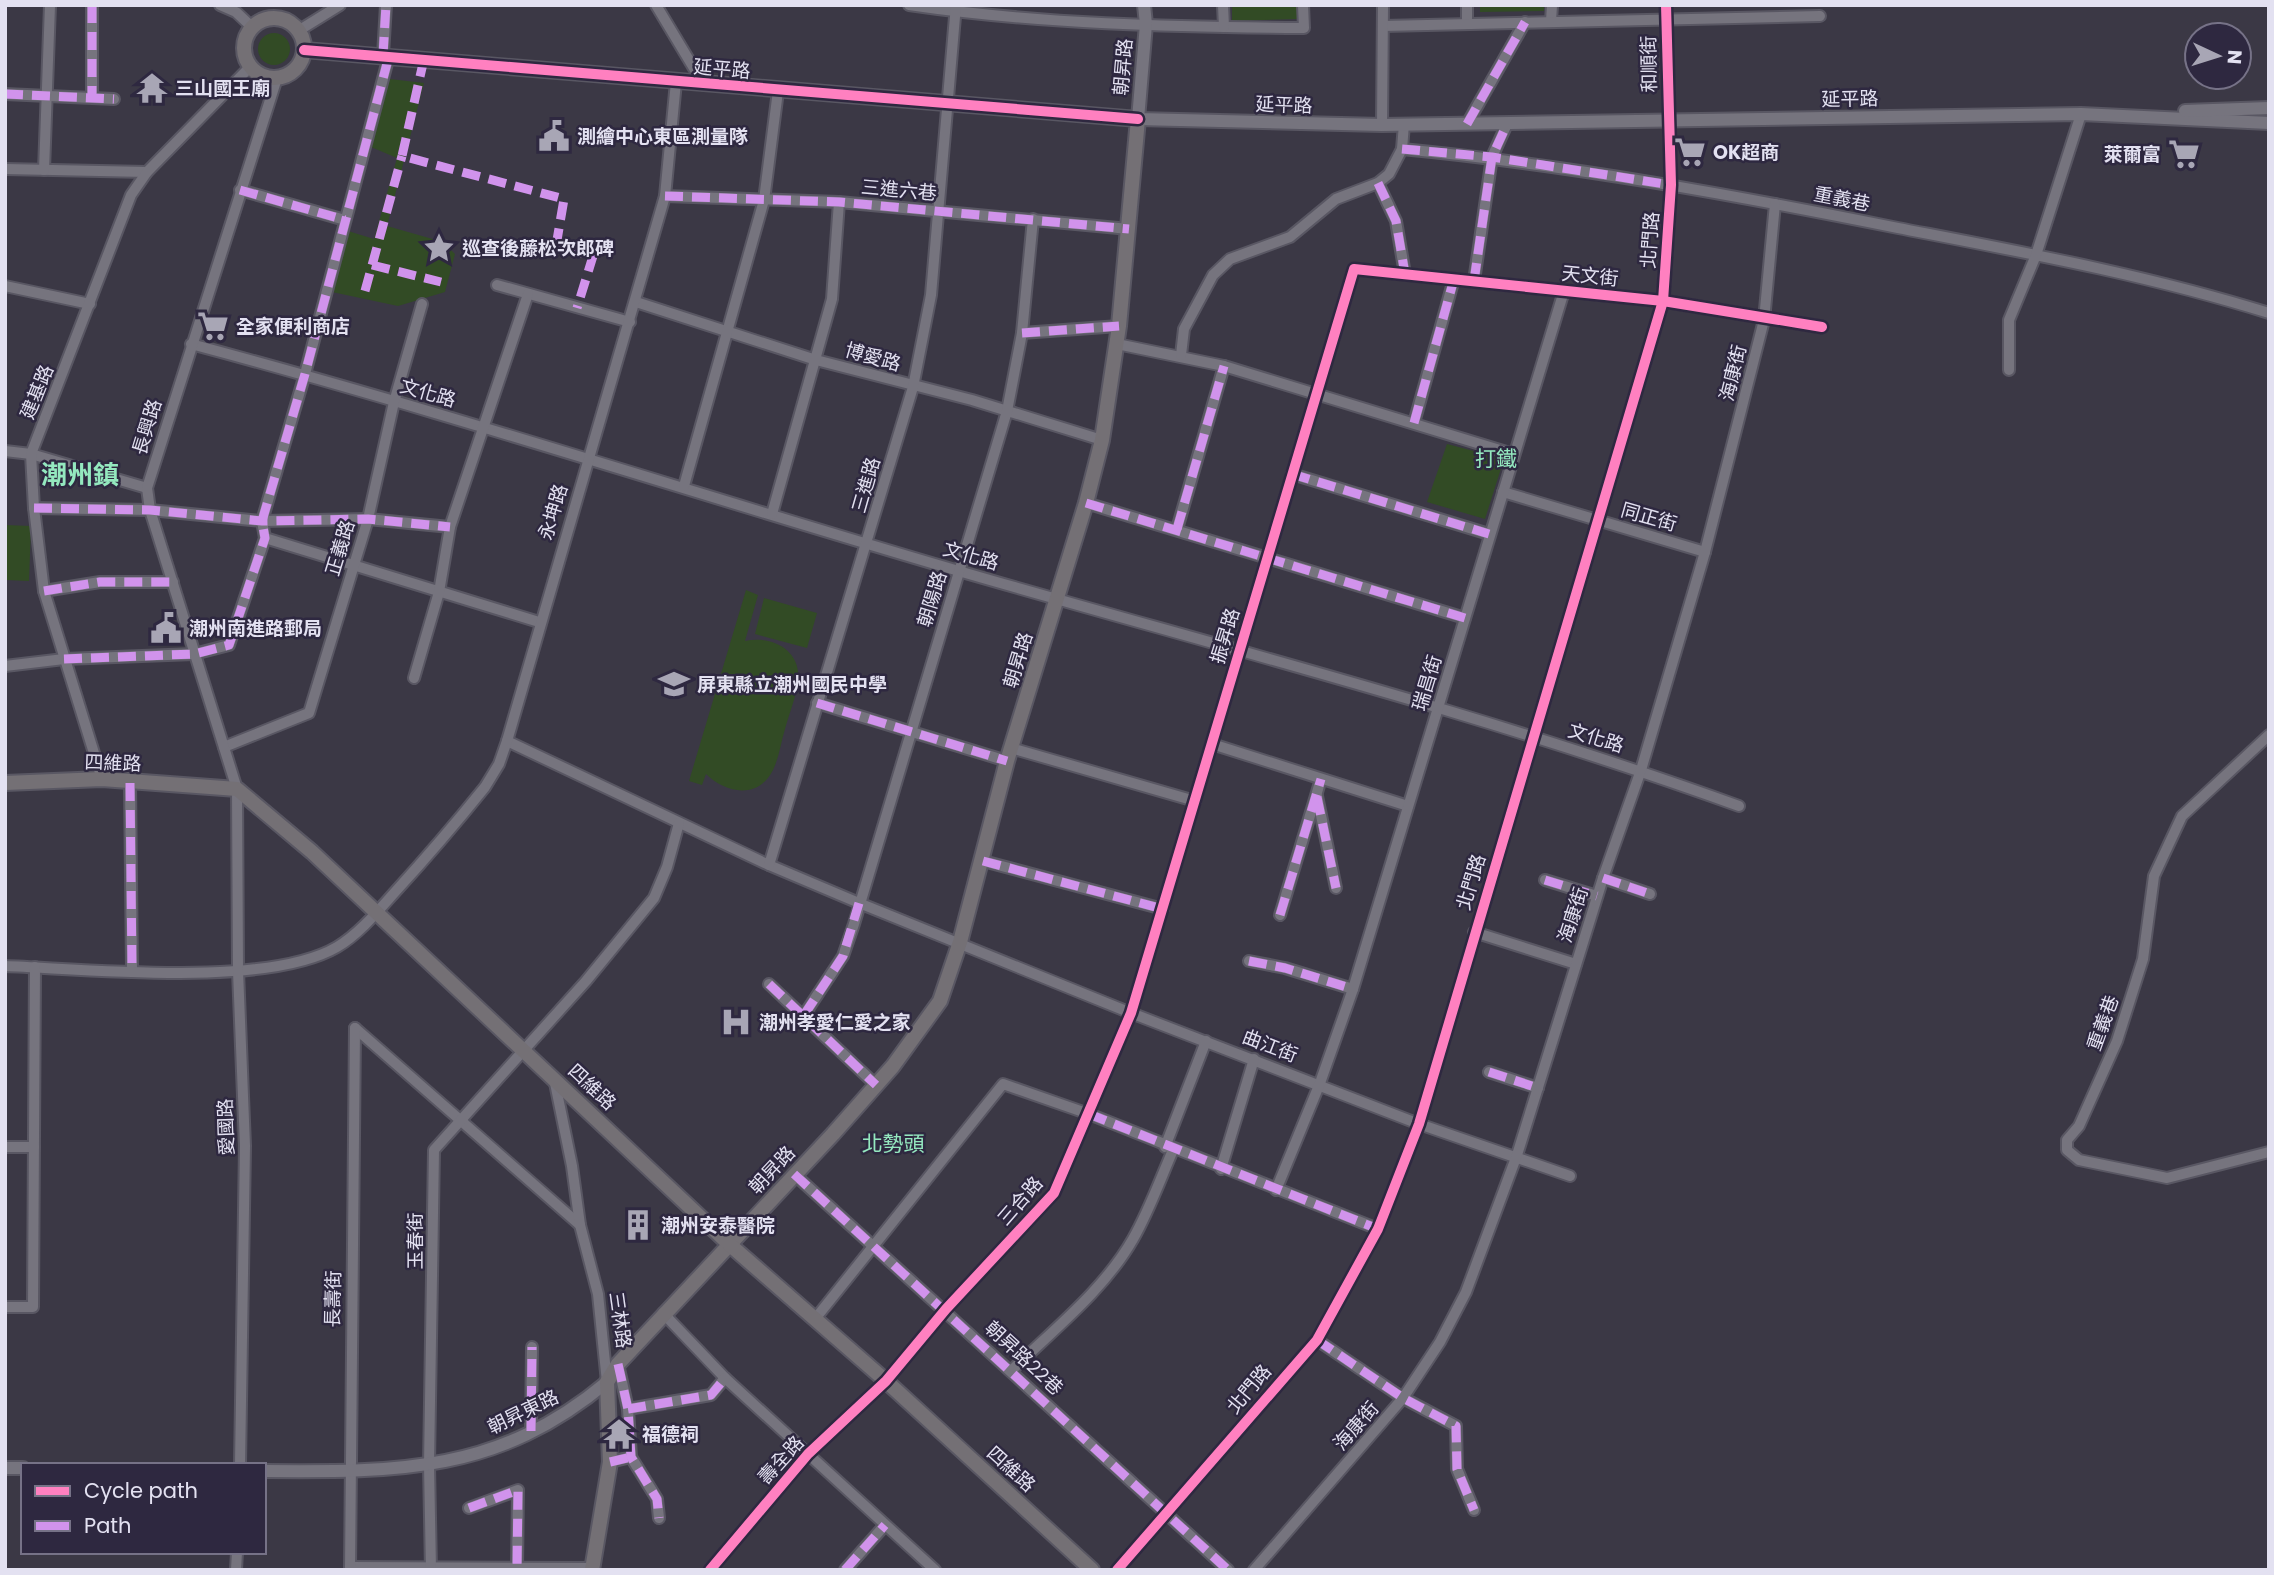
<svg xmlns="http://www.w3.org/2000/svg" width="2274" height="1575" font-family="Poppins,'Noto Sans TC',sans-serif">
<rect width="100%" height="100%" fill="#3b3845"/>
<g fill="#324b25">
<path d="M1232,5H1298L1299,19L1232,21Z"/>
<path d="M1480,5H1544V11L1480,12Z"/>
<circle cx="274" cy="49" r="16"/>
<path d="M390,79L424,83L387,226L443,242L455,254L445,292L398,306L332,292L348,231L374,239L397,158L371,147Z"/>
<path d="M1447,444L1504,459L1485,519L1427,502Z"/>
<path d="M5,525L31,526L29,581L5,580Z"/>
<path d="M746,590L758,595L745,641C772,635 802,650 798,682C796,697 789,714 785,729C781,742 779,758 773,770C758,800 725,793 706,774L702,785L689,781Z"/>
<path d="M764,598L817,613L807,648L755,634Z"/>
</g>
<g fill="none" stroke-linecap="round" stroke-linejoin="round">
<defs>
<g id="minor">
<path d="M92,5V97"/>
<path d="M220,5L236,12L253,28"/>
<path d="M656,5L704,85"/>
<path d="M909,5C1039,24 1173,27 1304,28L1303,5"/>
<path d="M1223,5L1224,27"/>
<path d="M1467,5V23"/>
<path d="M1551,21L1552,5"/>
<path d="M1383,26L1820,16"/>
<path d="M298,31L340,5"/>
<path d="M383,55L386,5"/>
<path d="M5,94L114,99"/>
<path d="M1467,124L1525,22"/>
<path d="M1382,125L1383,5"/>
<path d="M1402,149C1569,165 1734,195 1898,228C2022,252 2148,275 2269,313"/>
<path d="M5,169L147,172"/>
<path d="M44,170L50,5"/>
<path d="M1378,183L1396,221L1405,274"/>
<path d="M240,190L345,220"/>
<path d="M665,196L839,202L1129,229"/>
<path d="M1474,281L1492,157L1507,124"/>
<path d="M497,285L630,322"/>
<path d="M5,286L90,304"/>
<path d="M636,302L816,360L972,400L1102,440"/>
<path d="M1022,333L1119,326"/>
<path d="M191,344C450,413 705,497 962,572C1221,647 1485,714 1739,806"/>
<path d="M1117,344L1224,366L1513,454"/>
<path d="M1181,355L1184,329L1213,275L1230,259L1290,237L1336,199L1378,183L1389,174L1402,149L1404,124"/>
<path d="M2009,370V320L2036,255L2081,114"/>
<path d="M1414,423L1454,279"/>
<path d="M5,451L31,454L147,488"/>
<path d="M1292,474L1489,534"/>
<path d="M684,486L764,200L778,91"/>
<path d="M1503,492L1705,552"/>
<path d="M1086,503L1465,618"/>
<path d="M34,508L150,510L262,521L368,519L450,527"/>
<path d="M772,514L832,299L839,202"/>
<path d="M1177,529L1224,366"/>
<path d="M265,538L539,622"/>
<path d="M44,591L100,582H173"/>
<path d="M5,666L64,659L194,654L229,645L265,538L262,521L305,374L389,56"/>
<path d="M414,678L439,592L450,527L528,294"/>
<path d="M817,703L1007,761"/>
<path d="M2269,735L2182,816L2154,876L2143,959L2117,1041L2079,1126L2067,1140V1150L2079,1160L2167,1178L2269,1152"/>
<path d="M507,741L769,865L859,903L1131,1013L1419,1124L1570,1176"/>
<path d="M1212,744L1408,806"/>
<path d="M224,747L309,713L368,519L394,402L422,304"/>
<path d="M1011,748L1195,801"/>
<path d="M102,779L44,591L34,508L31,454L131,195L147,172L250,67"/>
<path d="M130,783L132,971"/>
<path d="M1317,796L1336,888"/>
<path d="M983,861L1163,909"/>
<path d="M769,865L913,387L931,295L956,5"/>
<path d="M1603,878L1650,894"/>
<path d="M1545,880L1597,896"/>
<path d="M1280,915L1321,779"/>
<path d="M1474,932L1576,964"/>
<path d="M1249,961L1285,968L1353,989"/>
<path d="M5,966C88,969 267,988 337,947C359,934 378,911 395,892C426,858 456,823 485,787L499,764L507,741L665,196L676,82"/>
<path d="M769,984L876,1085"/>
<path d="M804,1015L843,956L854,924L1007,411L1022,333L1033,219"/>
<path d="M355,1028L580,1225"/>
<path d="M1489,1072L1538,1088"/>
<path d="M554,1078L572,1166L580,1225L598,1294L607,1382"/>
<path d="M5,1147H34"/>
<path d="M1165,1147L1206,1041"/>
<path d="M1221,1169L1254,1059"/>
<path d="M794,1174L1228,1570"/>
<path d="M1276,1190L1320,1083L1353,989L1564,291"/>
<path d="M5,1307H33L35,967"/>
<path d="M663,1313L725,1378L935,1570"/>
<path d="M815,1319L1003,1084L1089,1114L1378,1229"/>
<path d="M1317,1340L1403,1398L1456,1426L1457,1469L1474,1510"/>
<path d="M618,1364L628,1409L631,1457L657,1499L659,1518"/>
<path d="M1012,1370C1053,1330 1104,1290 1133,1239C1149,1211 1160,1180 1173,1150"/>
<path d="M628,1409L711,1395L725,1378"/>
<path d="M531,1431L532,1347"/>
<path d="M610,1462L631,1457"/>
<path d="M240,1465L245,1146L238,971L237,789L150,510L147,488L277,78"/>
<path d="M469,1508L518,1490L517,1568"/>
<path d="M350,1567L593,1568"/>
<path d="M236,1570L237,1552"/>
<path d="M350,1570L355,1028"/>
<path d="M431,1570L429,1465L434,1150L586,981L654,898L667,867L679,823"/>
<path d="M710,1570L808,1454L886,1381L946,1309L1054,1193L1131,1013L1354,269L1663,301L1822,327"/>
<path d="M845,1570L885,1525"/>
<path d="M1117,1570L1317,1340L1378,1229L1419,1124L1663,301L1671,185L1666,5"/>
<path d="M1254,1570L1403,1398L1440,1342L1466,1292L1517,1155L1603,878L1641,770L1705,552L1764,320L1775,204"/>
</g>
<g id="tertiary">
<path d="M1144,5L1146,24L1138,119L1382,125L2081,114L2269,123"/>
<path d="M2185,111L2269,108"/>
<path d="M5,1468H23"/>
<path d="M264,1471C399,1472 498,1473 607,1382"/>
</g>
<g id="secondary">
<circle cx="274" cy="48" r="30"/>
<path d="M304,50L1138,119L1119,326L1102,440L1086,503L1007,761L960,942L940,1001L893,1066L833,1134L618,1364L607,1382L610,1462L592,1570"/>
<path d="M5,783L102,779L237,789L312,852L729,1244L886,1381L1092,1570"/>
</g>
</defs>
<use href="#minor" stroke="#595763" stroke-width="14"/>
<use href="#tertiary" stroke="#595763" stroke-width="16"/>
<use href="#secondary" stroke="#595763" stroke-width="18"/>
<use href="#minor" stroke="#76747e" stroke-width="10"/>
<use href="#tertiary" stroke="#76747e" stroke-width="12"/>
<use href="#secondary" stroke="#747075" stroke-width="14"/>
<g stroke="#d193ec" stroke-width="9" stroke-dasharray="18 9" stroke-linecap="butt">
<path d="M92,5V97"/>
<path d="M383,55L386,5"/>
<path d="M424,59L402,156L564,199L556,246L593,256L577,308"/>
<path d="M5,94L114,99"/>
<path d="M1467,124L1525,22"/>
<path d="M1402,149L1492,157L1671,185"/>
<path d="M1378,183L1396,221L1405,274"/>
<path d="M240,190L345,220"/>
<path d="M665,196L839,202L1129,229"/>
<path d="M372,265L441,282"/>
<path d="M1474,281L1492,157L1507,124"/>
<path d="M365,291L402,156"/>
<path d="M1022,333L1119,326"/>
<path d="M1414,423L1454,279"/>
<path d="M1292,474L1489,534"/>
<path d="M1086,503L1465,618"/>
<path d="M34,508L150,510L262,521L368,519L450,527"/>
<path d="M1177,529L1224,366"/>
<path d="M44,591L100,582H173"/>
<path d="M64,659L194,654L229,645L265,538L262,521L305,374L389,56"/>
<path d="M817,703L1007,761"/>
<path d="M130,783L132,971"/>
<path d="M1317,797L1336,888"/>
<path d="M983,861L1163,909"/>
<path d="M1603,878L1650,894"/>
<path d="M1545,880L1597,896"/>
<path d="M1280,915L1321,779"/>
<path d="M1249,961L1285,968L1353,989"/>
<path d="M769,984L876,1085"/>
<path d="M804,1015L843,956L859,903"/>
<path d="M1489,1072L1538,1088"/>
<path d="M1089,1114L1378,1229"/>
<path d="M794,1174L1228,1570"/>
<path d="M1317,1340L1403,1398L1456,1426L1457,1469L1474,1510"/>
<path d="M618,1364L628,1409L631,1457L657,1499L659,1518"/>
<path d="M628,1409L711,1395L725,1378"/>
<path d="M531,1431L532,1347"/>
<path d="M610,1462L631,1457"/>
<path d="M469,1508L518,1490L517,1568"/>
<path d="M845,1570L885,1525"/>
</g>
<defs>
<g id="cycleway">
<path d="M304,50L1138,119"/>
<path d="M710,1570L808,1454L886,1381L946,1309L1054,1193L1131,1013L1354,269L1663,301L1822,327"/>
<path d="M1117,1570L1317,1340L1378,1229L1419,1124L1663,301L1671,185L1666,5"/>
</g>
</defs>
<use href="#cycleway" stroke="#2e2840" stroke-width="15"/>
<use href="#cycleway" stroke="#ff80c0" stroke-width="10"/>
</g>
<defs>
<symbol id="temple-bare" viewBox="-9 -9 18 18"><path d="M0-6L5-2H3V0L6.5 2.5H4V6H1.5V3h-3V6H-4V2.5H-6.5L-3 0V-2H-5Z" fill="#a8a6b5" stroke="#2e2840" stroke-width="2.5" paint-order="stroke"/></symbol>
<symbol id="civic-bare" viewBox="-9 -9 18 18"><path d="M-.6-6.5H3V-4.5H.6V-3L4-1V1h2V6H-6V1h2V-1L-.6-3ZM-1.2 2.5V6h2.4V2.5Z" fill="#a8a6b5" stroke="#2e2840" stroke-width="2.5" paint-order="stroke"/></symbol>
<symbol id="supermarket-bare" viewBox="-9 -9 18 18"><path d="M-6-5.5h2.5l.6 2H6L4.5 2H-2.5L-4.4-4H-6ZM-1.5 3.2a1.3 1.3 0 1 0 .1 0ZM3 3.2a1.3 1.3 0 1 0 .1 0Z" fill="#a8a6b5" stroke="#2e2840" stroke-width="2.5" paint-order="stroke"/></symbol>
<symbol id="sight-bare" viewBox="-9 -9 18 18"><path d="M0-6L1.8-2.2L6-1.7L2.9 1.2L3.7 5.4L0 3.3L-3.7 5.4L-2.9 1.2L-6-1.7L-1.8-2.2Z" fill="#a8a6b5" stroke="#2e2840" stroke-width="2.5" paint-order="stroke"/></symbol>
<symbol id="school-bare" viewBox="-9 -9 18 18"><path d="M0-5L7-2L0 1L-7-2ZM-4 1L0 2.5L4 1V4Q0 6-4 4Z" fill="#a8a6b5" stroke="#2e2840" stroke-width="2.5" paint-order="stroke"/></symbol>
<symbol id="hospital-bare" viewBox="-9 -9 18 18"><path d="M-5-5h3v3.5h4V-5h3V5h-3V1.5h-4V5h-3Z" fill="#a8a6b5" stroke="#2e2840" stroke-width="2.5" paint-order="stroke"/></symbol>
<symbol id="building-bare" viewBox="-9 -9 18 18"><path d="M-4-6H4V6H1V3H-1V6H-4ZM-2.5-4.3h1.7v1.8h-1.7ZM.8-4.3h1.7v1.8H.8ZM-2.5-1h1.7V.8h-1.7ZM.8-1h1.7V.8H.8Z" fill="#a8a6b5" stroke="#2e2840" stroke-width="2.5" paint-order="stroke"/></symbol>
</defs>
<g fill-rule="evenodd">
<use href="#temple-bare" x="130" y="66" width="44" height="44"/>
<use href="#civic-bare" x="532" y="114" width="44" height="44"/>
<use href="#supermarket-bare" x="1668" y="130" width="44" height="44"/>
<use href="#supermarket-bare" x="2162" y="132" width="44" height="44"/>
<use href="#sight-bare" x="417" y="226" width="44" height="44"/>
<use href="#supermarket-bare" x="191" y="304" width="44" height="44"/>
<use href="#civic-bare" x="144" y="606" width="44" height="44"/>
<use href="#school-bare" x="652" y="662" width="44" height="44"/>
<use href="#hospital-bare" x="714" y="1000" width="44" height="44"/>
<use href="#building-bare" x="616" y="1203" width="44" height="44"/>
<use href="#temple-bare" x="597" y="1412" width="44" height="44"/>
</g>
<g text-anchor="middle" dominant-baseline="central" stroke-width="5" stroke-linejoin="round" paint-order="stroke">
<g font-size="19" fill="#e3e1f1" stroke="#2e2840">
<text transform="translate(1649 64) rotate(-91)">和順街</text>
<text transform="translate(1123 67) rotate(-85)">朝昇路</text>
<text transform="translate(722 69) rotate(5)">延平路</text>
<text transform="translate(1850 99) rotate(-1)">延平路</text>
<text transform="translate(1284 105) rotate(2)">延平路</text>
<text transform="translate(899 190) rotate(5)">三進六巷</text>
<text transform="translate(1842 199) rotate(11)">重義巷</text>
<text transform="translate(1650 240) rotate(-86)">北門路</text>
<text transform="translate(1590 276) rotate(6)">天文街</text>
<text transform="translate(873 357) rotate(16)">博愛路</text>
<text transform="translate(1733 373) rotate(-76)">海康街</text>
<text transform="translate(37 392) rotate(-68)">建基路</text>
<text transform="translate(428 393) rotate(16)">文化路</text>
<text transform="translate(147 427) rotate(-73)">長興路</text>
<text transform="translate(866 485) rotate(-74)">三進路</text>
<text transform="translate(553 512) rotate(-73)">永坤路</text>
<text transform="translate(1649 517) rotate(16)">同正街</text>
<text transform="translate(340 548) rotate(-73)">正義路</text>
<text transform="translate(971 556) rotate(16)">文化路</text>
<text transform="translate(932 599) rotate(-73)">朝陽路</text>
<text transform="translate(1225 636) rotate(-73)">振昇路</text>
<text transform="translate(1018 660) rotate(-73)">朝昇路</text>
<text transform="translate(1427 683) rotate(-73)">瑞昌街</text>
<text transform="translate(1596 738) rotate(17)">文化路</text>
<text transform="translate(113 763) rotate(2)">四維路</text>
<text transform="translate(1471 882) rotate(-73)">北門路</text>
<text transform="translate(1573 915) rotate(-72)">海康街</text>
<text transform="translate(2103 1023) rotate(-70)">重義巷</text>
<text transform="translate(1270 1046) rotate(21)">曲江街</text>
<text transform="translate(592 1087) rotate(43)">四維路</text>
<text transform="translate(226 1127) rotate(-92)">愛國路</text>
<text transform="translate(772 1170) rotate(-47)">朝昇路</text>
<text transform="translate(1020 1201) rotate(-49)">三合路</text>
<text transform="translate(415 1241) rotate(-90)">玉春街</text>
<text transform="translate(333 1299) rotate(-89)">長壽街</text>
<text transform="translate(620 1320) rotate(82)">三林路</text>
<text transform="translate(1024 1358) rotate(43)">朝昇路22巷</text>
<text transform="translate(1249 1389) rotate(-50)">北門路</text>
<text transform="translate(523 1412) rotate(-26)">朝昇東路</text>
<text transform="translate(1356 1426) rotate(-49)">海康街</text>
<text transform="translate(781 1460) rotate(-48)">壽全路</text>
<text transform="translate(1011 1469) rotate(42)">四維路</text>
</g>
<g font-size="19" font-weight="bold" fill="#e3e1f1" stroke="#2e2840" text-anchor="start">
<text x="175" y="88">三山國王廟</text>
<text x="577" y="136">測繪中心東區測量隊</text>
<text x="1713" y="152">OK超商</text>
<text x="2161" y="154" text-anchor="end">萊爾富</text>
<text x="462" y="248">巡查後藤松次郎碑</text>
<text x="236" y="326">全家便利商店</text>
<text x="189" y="628">潮州南進路郵局</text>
<text x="697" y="684">屏東縣立潮州國民中學</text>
<text x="759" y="1022">潮州孝愛仁愛之家</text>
<text x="661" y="1225">潮州安泰醫院</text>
<text x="642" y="1434">福德祠</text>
</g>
<g font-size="21" fill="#94e8bf" stroke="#2e2840">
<text x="1496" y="458">打鐵</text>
<text x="893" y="1143">北勢頭</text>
</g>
<g font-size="26" font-weight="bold" fill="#94e8bf" stroke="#2e2840">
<text x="80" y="475">潮州鎮</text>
</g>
</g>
<rect width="2274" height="1575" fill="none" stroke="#e3e1f1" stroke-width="14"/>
<rect x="21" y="1463" width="245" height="91" fill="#2e2840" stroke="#767287" stroke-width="2"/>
<rect x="35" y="1486" width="35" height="10" fill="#ff80c0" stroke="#767287" stroke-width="2"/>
<text x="84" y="1498" font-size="21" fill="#e3e1f1">Cycle path</text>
<rect x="35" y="1521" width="35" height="10" fill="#d193ec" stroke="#767287" stroke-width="2"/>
<text x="84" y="1533" font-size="21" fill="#e3e1f1">Path</text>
<g transform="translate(2218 56) rotate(94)"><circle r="33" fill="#2e2840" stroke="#767287" stroke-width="2"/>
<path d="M0-5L12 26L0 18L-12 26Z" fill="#a8a6b5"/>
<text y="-10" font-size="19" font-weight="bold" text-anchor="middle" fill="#e3e1f1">N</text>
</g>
</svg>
